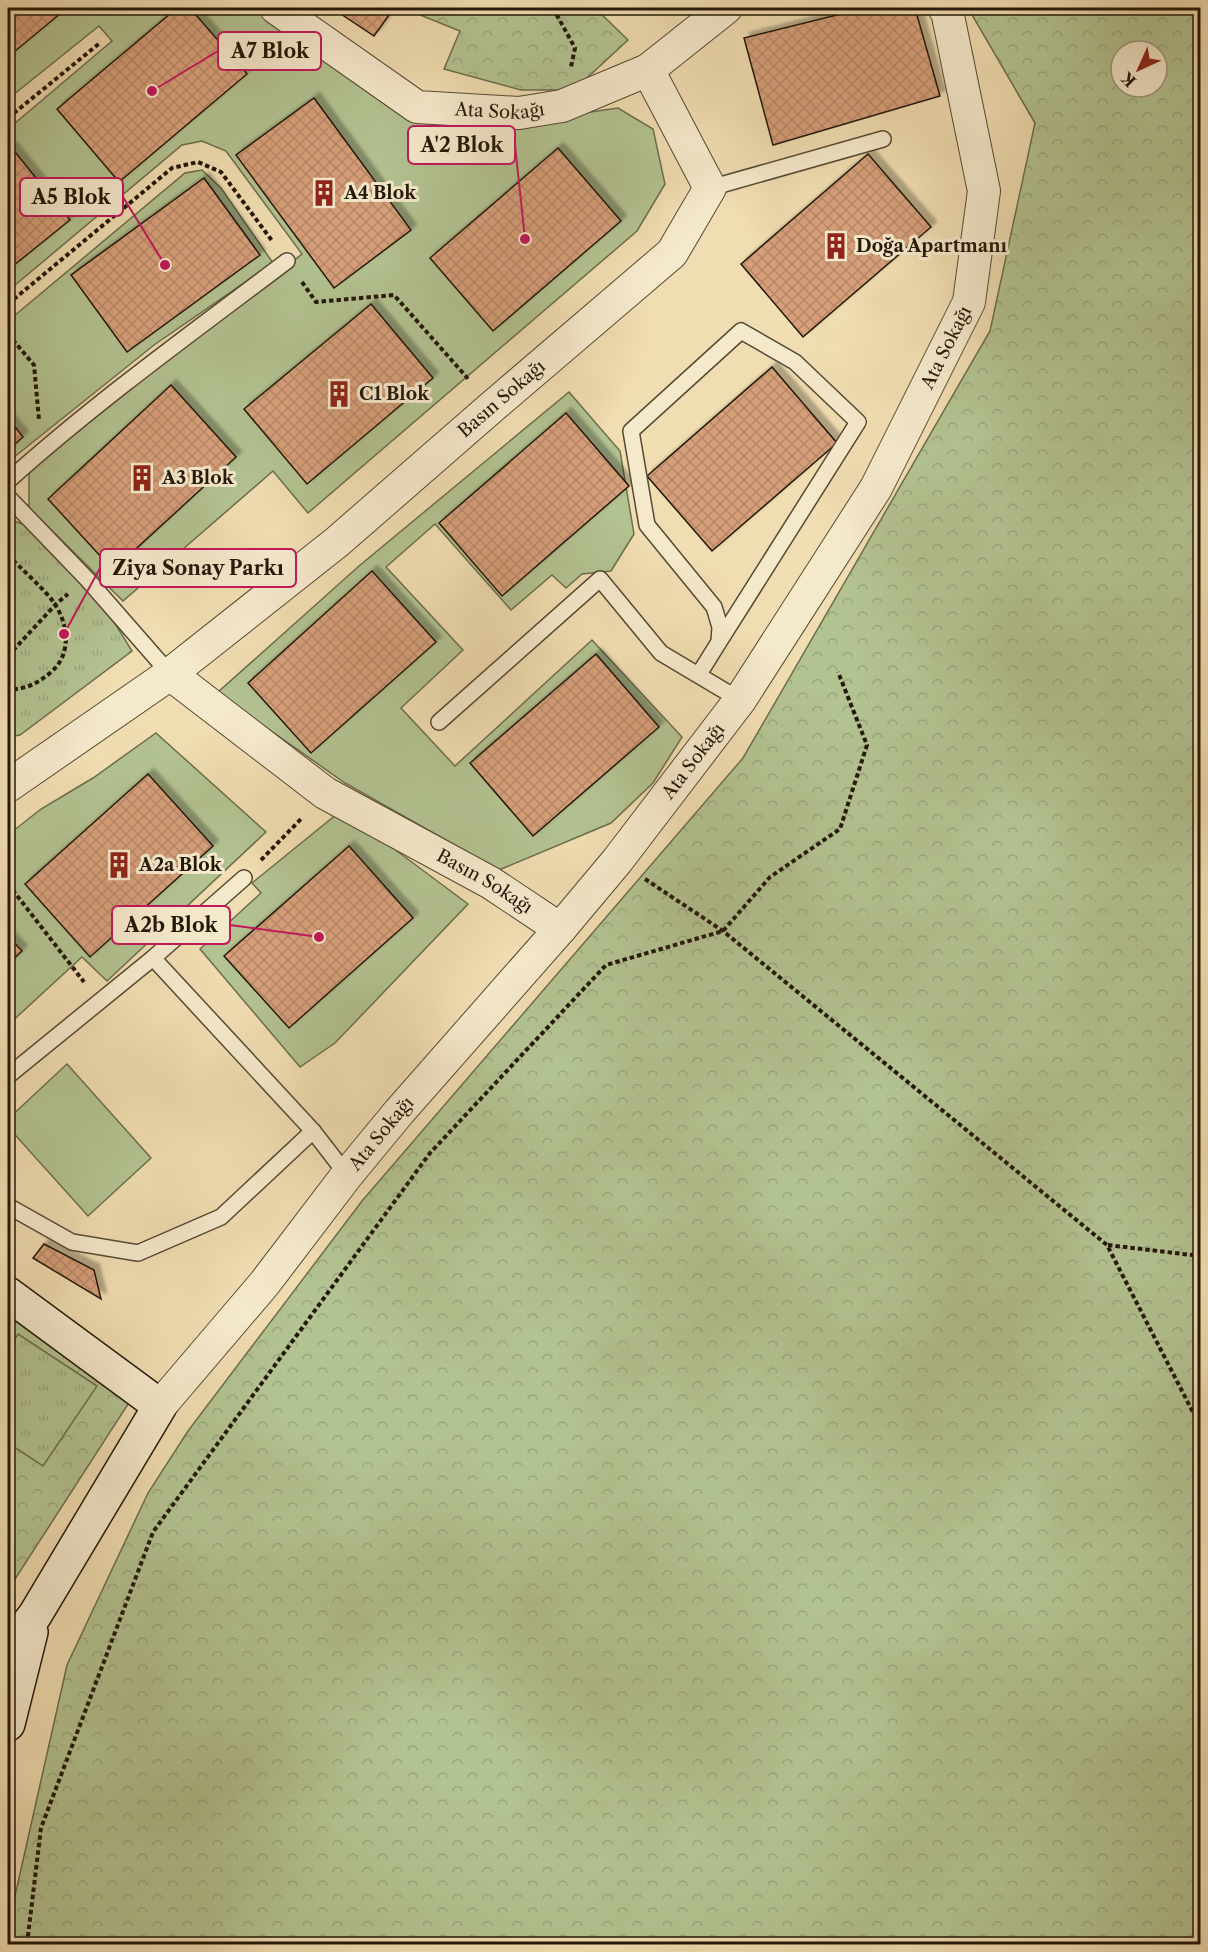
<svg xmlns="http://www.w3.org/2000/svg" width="1208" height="1952" font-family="'Libre Caslon Text',serif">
<defs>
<pattern id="forest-crowns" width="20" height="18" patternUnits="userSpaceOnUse" patternTransform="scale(1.5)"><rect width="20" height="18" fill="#b3c291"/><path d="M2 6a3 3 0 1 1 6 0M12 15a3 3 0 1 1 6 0" fill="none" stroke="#9aa67c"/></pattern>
<pattern id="park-tufts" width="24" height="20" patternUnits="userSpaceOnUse" patternTransform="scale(1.5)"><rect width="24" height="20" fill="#b3c291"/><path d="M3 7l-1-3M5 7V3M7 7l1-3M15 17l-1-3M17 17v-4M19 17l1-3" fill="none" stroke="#9aa67c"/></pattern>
<pattern id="building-cross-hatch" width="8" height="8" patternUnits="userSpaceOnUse" patternTransform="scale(1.5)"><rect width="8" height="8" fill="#d69f79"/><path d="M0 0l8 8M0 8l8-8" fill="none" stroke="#b78867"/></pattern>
<filter id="shadow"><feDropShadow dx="5.5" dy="-5.5" stdDeviation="1.5" flood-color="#0004"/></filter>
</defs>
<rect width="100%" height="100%" fill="#f0ddb1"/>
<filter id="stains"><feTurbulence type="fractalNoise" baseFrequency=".00333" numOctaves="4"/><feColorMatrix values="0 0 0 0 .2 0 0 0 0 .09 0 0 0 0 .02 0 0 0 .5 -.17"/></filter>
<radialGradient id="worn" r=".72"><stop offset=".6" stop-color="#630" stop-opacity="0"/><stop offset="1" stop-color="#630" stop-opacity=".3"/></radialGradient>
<g fill="#b3c291" stroke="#6b6d4c" stroke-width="1.5">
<path d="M8,8H258L290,32L421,122L535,120L618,108L653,129L665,184L637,231L308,513L273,471L123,601L29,508V473L53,449L302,254L226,151L202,141L182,145L8,291V129L112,41L99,26L8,99Z"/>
<path d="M202,170L221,188L273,263L154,345L8,462V321L185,173Z"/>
<path d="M569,392L620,451L634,534L611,571L582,574L566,588L552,575L511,610L435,524L386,567L463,650L401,708L455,766L592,640L682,737L653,783L611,823L499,870L345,783L217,693L359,566Z"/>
<path d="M156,733L266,832L107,981L82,957L8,1025V835L41,809L93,778Z"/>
<path d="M342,810L468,904L335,1043L300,1067L200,949L261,893L252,883Z"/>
<path d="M67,1064L151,1158L88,1216L8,1127V1119Z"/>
</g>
<g fill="url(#forest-crowns)" stroke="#6b6d4c" stroke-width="1.5" fill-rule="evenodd">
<path d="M426,8H595L628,40L574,90H521L444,69L460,31L420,15Z"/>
<path d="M968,8H1200V1944H8V1927L67,1665L148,1493L188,1431L362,1201L743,758L990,331L1035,123ZM1121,51H1157V87H1121Z"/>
<path d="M8,1312L132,1398L8,1590Z"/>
</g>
<g fill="url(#park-tufts)" stroke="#6b6d4c" stroke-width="1.5">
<path d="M8,519L31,527L111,617L132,651L20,735L8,737Z"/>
<path d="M18,1334L97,1386L43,1466L8,1443V1350Z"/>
</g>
<g fill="url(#building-cross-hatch)" stroke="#231808" stroke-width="1.5" filter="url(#shadow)">
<path d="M8,8H67L8,57Z"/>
<path d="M177,8H190L247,74L119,182L57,109Z"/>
<path d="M332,8H394L374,36Z"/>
<path d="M865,8H915L940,96L773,145L744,38Z"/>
<path d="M314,98L411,230L334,288L236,155Z"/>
<path d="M11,147L70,220L8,270V150Z"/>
<path d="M558,148L621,221L493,331L430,258Z"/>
<path d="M868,154L931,227L803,337L741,264Z"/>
<path d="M204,178L260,255L127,352L71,275Z"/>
<path d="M371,304L433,378L307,484L244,409Z"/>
<path d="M772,367L837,443L712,551L647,476Z"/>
<path d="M171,385L236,457L113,570L48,499Z"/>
<path d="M566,413L629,486L502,596L439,523Z"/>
<path d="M8,418L23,437L8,450Z"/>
<path d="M372,571L436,642L311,753L248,683Z"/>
<path d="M596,654L659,727L533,836L470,763Z"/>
<path d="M148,774L213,846L90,957L25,884Z"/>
<path d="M349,846L413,918L289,1028L224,956Z"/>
<path d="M8,936L22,951L8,964Z"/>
<path d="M44,1244L94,1270L101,1299L33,1258Z"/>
</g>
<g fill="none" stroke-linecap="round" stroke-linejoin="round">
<defs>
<g id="lane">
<path d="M710,188L883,139"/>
<path d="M8,481C96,402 193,332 287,261"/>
<path d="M8,497L87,579L170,674"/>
<path d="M699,674L719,642L720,627L714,607L647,525L631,431L741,331L795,362L858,422L719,642"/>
<path d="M439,722L600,579L661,653L740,700"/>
<path d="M153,958L313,1131L347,1175"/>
<path d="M8,1076L153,958L244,878"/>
<path d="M8,1206L72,1242L138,1253L221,1217L313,1131"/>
</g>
<g id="street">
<path id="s1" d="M276,8L417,107L519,113L562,106L648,70L726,8"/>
<path id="s2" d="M170,674L325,793L491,883L560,929"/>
<path id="s3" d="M8,786L170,674L337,542L493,406L672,253L710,188L648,70"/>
<path id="s4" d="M160,1406L264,1284L347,1175L399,1112L560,929L617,861L740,700L876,488L969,302L984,191L947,11L944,8"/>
</g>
<g id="secondary">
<path d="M8,1294L160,1406L35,1615L14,1642L8,1655"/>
<path d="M8,1724L31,1632"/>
</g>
</defs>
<use href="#lane" stroke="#564932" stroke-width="18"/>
<use href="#street" stroke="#564932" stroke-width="34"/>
<use href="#secondary" stroke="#231808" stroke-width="36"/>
<g stroke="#231808" stroke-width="4" stroke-dasharray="4.5 3" stroke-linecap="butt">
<path d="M553,8L575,48L571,67"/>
<path d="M8,118L101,42"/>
<path d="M302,282L316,302L394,295L470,381"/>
<path d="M8,304L172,168L198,162L221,172L273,242"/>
<path d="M8,334L34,365L39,420"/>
<path d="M8,555C19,567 49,593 56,606C69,627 71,656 50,673C37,684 24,690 8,689"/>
<path d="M8,656L56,604L68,594"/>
<path d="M261,860L302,818"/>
<path d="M645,879L723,931L1107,1245L1200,1426"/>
<path d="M8,884L84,982"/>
<path d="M1108,1245L1200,1256"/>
<path d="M27,1944L41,1828L153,1532L430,1153L606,965L723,931L770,877L840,829L867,745L838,672"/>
</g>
<use href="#lane" stroke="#f5e9cc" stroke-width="15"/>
<use href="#street" stroke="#f5e9cc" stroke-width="32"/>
<use href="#secondary" stroke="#f5e9cc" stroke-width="33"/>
</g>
<defs>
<symbol id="building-bare" viewBox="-9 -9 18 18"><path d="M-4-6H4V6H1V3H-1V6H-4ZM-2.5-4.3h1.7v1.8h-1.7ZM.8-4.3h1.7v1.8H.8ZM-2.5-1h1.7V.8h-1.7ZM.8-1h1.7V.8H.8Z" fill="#8f2418" stroke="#f5e9cc" stroke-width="2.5" paint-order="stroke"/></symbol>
</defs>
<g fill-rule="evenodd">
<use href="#building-bare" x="305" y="174" width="38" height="38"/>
<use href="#building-bare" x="817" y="227" width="38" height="38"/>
<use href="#building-bare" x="320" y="375" width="38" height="38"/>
<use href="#building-bare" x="123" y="459" width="38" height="38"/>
<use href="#building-bare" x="100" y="846" width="38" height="38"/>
</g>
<g text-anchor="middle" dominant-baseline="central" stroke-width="6" stroke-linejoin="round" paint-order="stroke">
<g font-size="18" fill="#231808" stroke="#f5e9cc">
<text stroke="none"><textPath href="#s1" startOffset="255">Ata Sokağı</textPath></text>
<text stroke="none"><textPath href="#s4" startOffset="1323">Ata Sokağı</textPath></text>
<text stroke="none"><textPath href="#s3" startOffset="628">Basın Sokağı</textPath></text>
<text stroke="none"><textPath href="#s4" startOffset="837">Ata Sokağı</textPath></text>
<text stroke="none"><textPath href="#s2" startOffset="378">Basın Sokağı</textPath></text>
<text stroke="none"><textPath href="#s4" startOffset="351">Ata Sokağı</textPath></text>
</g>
<g font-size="18" font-weight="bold" fill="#231808" stroke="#f5e9cc" text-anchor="start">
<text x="344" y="193">A4 Blok</text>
<text x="856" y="246">Doğa Apartmanı</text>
<text x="359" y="394">C1 Blok</text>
<text x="162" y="478">A3 Blok</text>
<text x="139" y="865">A2a Blok</text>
</g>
</g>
<path fill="none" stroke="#c2185b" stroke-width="2" d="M152 91L218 51M525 239L515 145M165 265L123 197M64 634L100 568M319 937L230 925"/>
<g fill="#c2185b" stroke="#f5e9cc" stroke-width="2">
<circle cx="152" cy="91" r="6"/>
<circle cx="525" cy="239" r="6"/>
<circle cx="165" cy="265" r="6"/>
<circle cx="64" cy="634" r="6"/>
<circle cx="319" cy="937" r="6"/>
</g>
<g fill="#f5e9cc" stroke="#c2185b" stroke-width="2">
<rect x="218" y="32" width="103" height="38" rx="6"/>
<rect x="408" y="126" width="107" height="38" rx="6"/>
<rect x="20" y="178" width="103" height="38" rx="6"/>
<rect x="100" y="549" width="196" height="38" rx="6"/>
<rect x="112" y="906" width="118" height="38" rx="6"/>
</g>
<g font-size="20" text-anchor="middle" font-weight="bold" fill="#231808">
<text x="270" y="58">A7 Blok</text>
<text x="462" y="152">A'2 Blok</text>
<text x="71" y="204">A5 Blok</text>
<text x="198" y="575">Ziya Sonay Parkı</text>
<text x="171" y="932">A2b Blok</text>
</g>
<rect width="1208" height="1952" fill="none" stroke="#f0ddb1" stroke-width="30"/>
<rect x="9" y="9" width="1190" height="1934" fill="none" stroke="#231808" stroke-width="3"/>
<rect x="15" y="15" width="1178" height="1922" fill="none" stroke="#231808" stroke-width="1.5"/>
<g transform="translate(1139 69) rotate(225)"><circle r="28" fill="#f5e9cc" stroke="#a1957e" stroke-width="1.5"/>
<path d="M0-4.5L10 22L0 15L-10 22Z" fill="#8f2418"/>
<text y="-9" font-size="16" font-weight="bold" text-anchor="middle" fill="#231808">K</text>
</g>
<rect width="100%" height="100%" filter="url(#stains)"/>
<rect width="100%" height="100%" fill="url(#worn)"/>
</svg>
